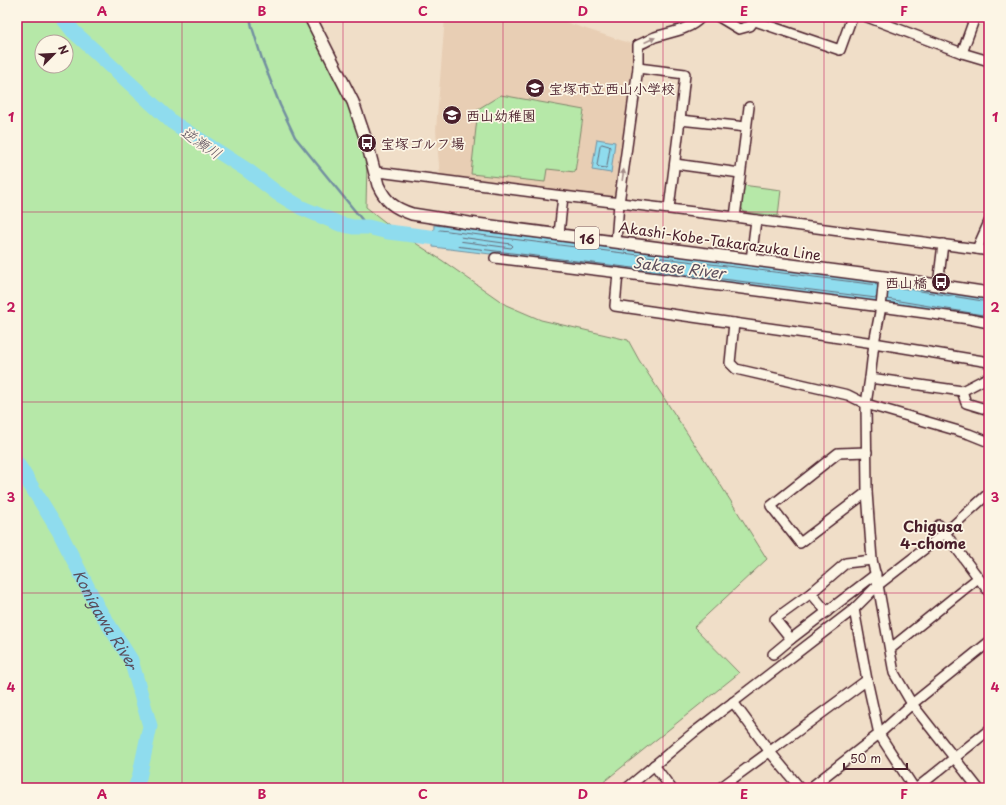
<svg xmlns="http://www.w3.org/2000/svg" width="1006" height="805" font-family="'Playpen Sans','Klee One',sans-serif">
<rect width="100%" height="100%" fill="#f0dec8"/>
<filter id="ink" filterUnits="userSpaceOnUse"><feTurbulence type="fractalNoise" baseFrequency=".025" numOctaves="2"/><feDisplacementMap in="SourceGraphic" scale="8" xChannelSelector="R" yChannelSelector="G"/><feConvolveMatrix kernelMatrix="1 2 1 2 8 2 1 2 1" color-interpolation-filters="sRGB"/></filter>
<g filter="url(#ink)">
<path fill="#e8ceb4" d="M445,17H550L635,45L616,199L440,176L436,130Z"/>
<g fill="#b6e8a8" stroke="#80846a" fill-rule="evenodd">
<path d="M17,17H307L343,87L367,160L366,207L394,229L443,261L506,305L541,320L628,340L639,360L710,468L767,559L694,627L739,673L596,788H17ZM42,42H66V66H42Z"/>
<path d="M501,95L584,110L575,172L547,169L545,182L471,174L478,109Z"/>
<path d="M742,185L781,190L778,216L744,212L741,207Z"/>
</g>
<g fill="#8fdcee" stroke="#7390a0">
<path d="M597,139L615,142L611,173L592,170Z"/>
<path d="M434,225L889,283L989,298V320L712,281L433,247Z"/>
</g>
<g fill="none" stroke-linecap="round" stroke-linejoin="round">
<g stroke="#666b79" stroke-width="1">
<path d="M602,144L609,146L610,147L607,166L606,168L599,167L597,165L600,146Z"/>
<path d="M445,235L511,244L513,246L511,248L444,239L443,237Z"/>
<path d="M889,286L989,302"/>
<path d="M876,298L439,244L437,242L438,231L440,230L878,285"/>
<path d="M887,299L989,316"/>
</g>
<path stroke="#7390a0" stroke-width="2.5" d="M250,17L252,27L262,59L280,105L295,137L368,227"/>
<g stroke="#8fdcee" stroke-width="15">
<path d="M62,17L73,31L172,122L247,170L277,193L302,208L340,224L353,227H368L388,232L454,240"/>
<path id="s1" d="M17,463L59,531L98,608L131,660L150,726L139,778L135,788"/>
</g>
<defs>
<g id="minor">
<path d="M719,17L739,29L750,26L757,17"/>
<path d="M867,17L962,53L989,61"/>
<path d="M755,21L840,50L852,17"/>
<path d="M962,53L975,17"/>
<path d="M638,68L685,74L680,120L669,208"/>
<path d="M680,120L746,127"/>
<path d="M675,164L740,173"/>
<path d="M375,172L386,173L563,196L735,217L756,220L977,249L989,251"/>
<path d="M735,217L749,107"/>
<path d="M559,234L563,196"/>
<path d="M616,242L619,203L638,68V45C644,43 650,39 655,37C671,32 690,30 701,17"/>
<path d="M977,249L989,222"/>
<path d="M495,258L611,272L881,307L969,319L989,323"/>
<path d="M751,260L756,220"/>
<path d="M618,273L615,306L874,343L989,362"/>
<path d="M884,277L881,307L874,343L870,378L866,404L867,492L872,560L878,585L894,673L912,704L978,788"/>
<path d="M938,285L943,244"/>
<path d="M734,323L730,363L736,369L848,395L866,404L969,434L989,442"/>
<path d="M870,378L962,391L966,403L989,410"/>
<path d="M962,391L989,377"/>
<path d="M867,492L800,543L771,506L838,453L867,452"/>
<path d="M939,525L989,592"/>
<path d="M811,593L775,619L791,639L876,574"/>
<path d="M854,609L867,680L879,734L914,788"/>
<path d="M827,612L811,593L846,563L872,560"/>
<path d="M890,649L978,578"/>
<path d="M773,654L791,639"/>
<path d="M733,702L770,752L800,788"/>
<path d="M654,765L671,788"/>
<path d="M627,788L693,733L854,609L878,585L945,533L989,493"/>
<path d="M720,788L867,680"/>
<path d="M810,788L879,734L912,704L989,642"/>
<path d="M917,788L989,730"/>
</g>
<path id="major" d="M310,17L353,102L367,143L378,185C386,202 394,208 412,214L469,223L884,277L989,293"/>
</defs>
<use href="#minor" stroke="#4a1f2b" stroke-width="12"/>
<use href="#major" stroke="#4a1f2b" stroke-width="14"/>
<use href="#minor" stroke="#fcf5e5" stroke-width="9"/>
<use href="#major" stroke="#fcf5e5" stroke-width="11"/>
</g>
<defs><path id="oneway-solid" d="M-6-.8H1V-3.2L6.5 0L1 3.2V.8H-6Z"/></defs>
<g fill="#a38a88">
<use href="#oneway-solid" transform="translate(650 40) rotate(-24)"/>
<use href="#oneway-solid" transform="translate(623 175) rotate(-82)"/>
</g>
</g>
<path fill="none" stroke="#c2185b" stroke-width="1" stroke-opacity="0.55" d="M182,17V788M343,17V788M503,17V788M663,17V788M824,17V788M17,212H989M17,402H989M17,593H989"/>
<defs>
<symbol id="school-disc" viewBox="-11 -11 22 22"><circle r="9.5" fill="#4a1f2b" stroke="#fcf5e5"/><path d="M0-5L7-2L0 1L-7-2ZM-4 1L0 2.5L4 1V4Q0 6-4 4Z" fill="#fff"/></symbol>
<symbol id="bus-disc" viewBox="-11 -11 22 22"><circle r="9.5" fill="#4a1f2b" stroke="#fcf5e5"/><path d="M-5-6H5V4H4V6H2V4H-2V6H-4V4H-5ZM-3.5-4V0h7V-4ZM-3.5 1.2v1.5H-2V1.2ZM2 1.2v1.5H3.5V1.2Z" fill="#fff"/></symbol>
</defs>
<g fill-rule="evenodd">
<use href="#school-disc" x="524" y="77" width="22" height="22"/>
<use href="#school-disc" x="441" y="104" width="22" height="22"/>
<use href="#bus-disc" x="356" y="132" width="22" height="22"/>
<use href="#bus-disc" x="930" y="271" width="22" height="22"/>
</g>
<g text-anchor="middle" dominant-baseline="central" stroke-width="3.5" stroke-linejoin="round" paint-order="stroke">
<rect fill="#fcf5e5" stroke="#7f5f63" stroke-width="1" x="575" y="227" width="24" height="22" rx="3"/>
<g font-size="13" font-weight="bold" fill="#4a1f2b">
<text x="587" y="238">16</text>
</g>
<g font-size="14" font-weight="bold" fill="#4a1f2b" stroke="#fcf5e5" text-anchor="start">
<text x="549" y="88">宝塚市立西山小学校</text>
<text x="466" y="115">西山幼稚園</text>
<text x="381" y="143">宝塚ゴルフ場</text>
<text x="927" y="282" text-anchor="end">西山橋</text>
</g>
<g font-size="14" fill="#4a1f2b" stroke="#fcf5e5">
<text transform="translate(720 241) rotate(8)">Akashi-Kobe-Takarazuka Line</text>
</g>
<g font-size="15" font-style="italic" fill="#5b4e5c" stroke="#fcf5e5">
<text transform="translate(202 142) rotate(34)">逆瀬川</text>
<text transform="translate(679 267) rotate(7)">Sakase River</text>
<text stroke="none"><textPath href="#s1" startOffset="180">Konigawa River</textPath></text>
</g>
<g font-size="15" font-weight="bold" fill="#4a1f2b" stroke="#fcf5e5">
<text x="933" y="525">Chigusa<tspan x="933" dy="17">4-chome</tspan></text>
</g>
</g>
<rect width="1006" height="805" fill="none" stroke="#fcf5e5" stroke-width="44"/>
<g transform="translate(54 54) rotate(66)"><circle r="19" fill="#fcf5e5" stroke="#b59f9b"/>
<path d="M0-3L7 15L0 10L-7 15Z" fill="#4a1f2b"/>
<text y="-6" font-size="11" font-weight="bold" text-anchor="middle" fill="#4a1f2b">N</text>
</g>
<path d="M844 763v6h63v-6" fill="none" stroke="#4a1f2b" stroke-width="2"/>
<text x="850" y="763" font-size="12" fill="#4a1f2b" stroke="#fcf5e5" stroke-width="3" paint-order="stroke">50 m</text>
<rect x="22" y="22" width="962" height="761" fill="none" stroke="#c2185b" stroke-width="1.5"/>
<g font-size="13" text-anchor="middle" font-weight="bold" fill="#c2185b">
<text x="102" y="16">A</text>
<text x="262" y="16">B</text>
<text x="423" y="16">C</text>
<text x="583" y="16">D</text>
<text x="744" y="16">E</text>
<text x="904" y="16">F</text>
<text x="11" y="122">1</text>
<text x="995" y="122">1</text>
<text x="11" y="312">2</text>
<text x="995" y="312">2</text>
<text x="11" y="502">3</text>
<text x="995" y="502">3</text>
<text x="11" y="692">4</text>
<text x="995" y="692">4</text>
<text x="102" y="799">A</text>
<text x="262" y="799">B</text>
<text x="423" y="799">C</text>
<text x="583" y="799">D</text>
<text x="744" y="799">E</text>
<text x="904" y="799">F</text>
</g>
</svg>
